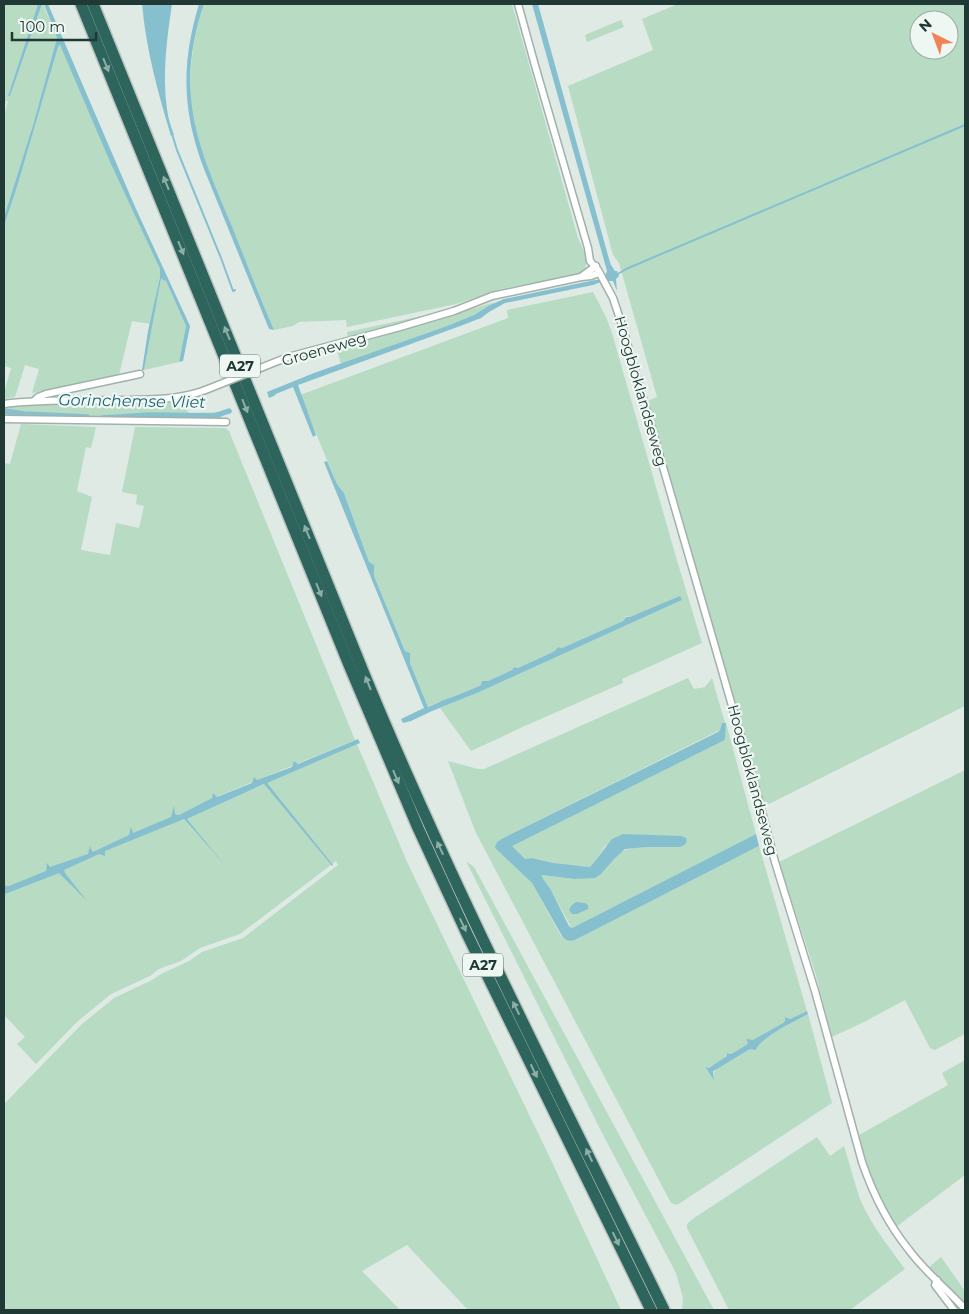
<svg xmlns="http://www.w3.org/2000/svg" width="969" height="1314" font-family="Montserrat,sans-serif">
<rect width="100%" height="100%" fill="#dfeae5"/>
<g fill="#b7dbc3" fill-rule="evenodd">
<path d="M4,4H38L8,96H10L42,4H43L57,38L33,125L4,217V116L8,101H6L4,108Z"/>
<path d="M204,4H512L578,238L588,260L586,263L585,271L575,275L501,289L456,304L347,327L346,320L299,322L293,326L274,330C258,292 243,255 228,217C212,179 195,139 191,97C189,66 194,33 204,4Z"/>
<path d="M678,4H965V706L765,806L648,401L657,397L619,263L613,255L568,86L653,50L642,19ZM919,20H949V50H919Z"/>
<path d="M621,20L624,27L587,42L585,35Z"/>
<path d="M60,45L160,269L161,272L150,324L132,321L119,375L32,393L39,369L25,365L15,397L4,399V393L11,368L4,366V226L17,187L58,46Z"/>
<path d="M161,279L166,281L186,326L179,362L144,370Z"/>
<path d="M593,292L606,317L612,333L676,557L702,643L622,679L623,683L527,725L471,751L440,708L477,693L682,600L630,617L626,616L623,621L562,648L558,647L555,651L518,668L514,667L512,670L488,681H485L481,685L477,687L450,698C446,698 434,705 428,707L410,663L409,653L405,651L374,576V566L369,562L344,493L337,484L300,395L508,318L507,310Z"/>
<path d="M495,302L474,315L447,326L341,364L336,347L418,325Z"/>
<path d="M445,311L444,312L348,338L347,332Z"/>
<path d="M172,402V408H186L189,413L220,412L223,420L4,417V406L20,404Z"/>
<path d="M21,424L96,427L91,448L86,447L77,491L92,497L81,550L110,555L116,523L139,528L144,506L136,504L137,495L122,492L135,427L225,428L229,431L355,740L216,797L212,798L179,815L175,814L173,820L181,816L229,870L187,819L265,784L331,865L240,934L200,948L181,961L159,969L150,976L111,994L78,1021L36,1064L17,1044L25,1037L4,1015V463L10,464Z"/>
<path d="M688,678L694,689L705,687L712,678L725,723H722L720,730L503,838L497,842L496,849L532,883L561,936L567,940H575L759,846L807,1011L790,1019L785,1017V1021L783,1023L753,1041L747,1040L748,1043L746,1045L731,1054L728,1053L727,1056C720,1061 713,1068 705,1068L714,1079V1071L717,1069L750,1049H755C760,1038 796,1021 808,1014L832,1103L677,1205L671,1203L476,833L448,761L478,769H484Z"/>
<path d="M726,723L756,834L572,928L571,927L551,890L542,877V875L574,879L601,874C607,866 614,856 623,851C633,845 667,847 680,847L606,845L591,866L589,867C577,866 564,866 552,863C543,861 534,856 525,860L512,847V845L723,741Z"/>
<path d="M357,744L408,864L551,1160L621,1310H468L407,1245L362,1271L400,1310H4V1104L81,1025L114,998L152,980L161,974L189,961L202,952L243,938L338,865L336,861L332,864L266,783Z"/>
<path d="M965,770V1034L935,1050L930,1048L905,1000L866,1021L832,1037L815,972L779,862Z"/>
<path d="M466,861L474,867L714,1310H682L683,1298L676,1273L601,1131Z"/>
<path d="M965,1060V1175L896,1227C876,1200 868,1167 859,1135L948,1085L942,1073Z"/>
<path d="M817,1137L830,1156L844,1146C850,1164 854,1182 860,1199C871,1225 889,1247 905,1269L850,1310H729L687,1228V1224L694,1218Z"/>
<path d="M941,1257L965,1291V1303L944,1282L928,1268Z"/>
</g>
<g fill="#86c0cf">
<path d="M38,4H48L136,209L190,326L183,361L179,362L186,326L166,281L161,279L144,370H142L148,331L160,277V269L111,164L60,45L58,47L17,187L4,226V217L33,125L57,38L44,4H42L10,96H8Z"/>
<path d="M142,4H172C167,38 162,74 167,109C168,118 171,127 174,135L171,136C158,93 146,49 142,4Z"/>
<path d="M199,4H204C194,33 188,66 191,97C195,142 214,183 231,224C245,259 259,295 274,330L269,329L204,169C182,111 181,64 199,4Z"/>
<path d="M532,4H538L609,259L611,265L615,271H617L619,276L616,279L617,291L613,281H607L605,276L607,271Z"/>
<path d="M595,280H601V282L593,285L505,303L489,312L481,318L463,325L298,385L316,435L313,437L293,387L276,394L274,396L269,398L267,392L314,373L447,326L474,315L490,305L504,299Z"/>
<path d="M327,461L337,484L344,493L369,562L374,565V576L405,651L410,653V663L428,707C435,705 445,698 450,698L477,687L481,685L482,681H488L512,670L514,667L518,668L555,651L558,647L562,648L623,621L626,617H630L680,596L682,600L477,693L432,711L411,721L403,723L401,719L424,708L324,462Z"/>
<path d="M722,723H726L725,739L723,741L512,846L525,859L532,858L553,863L589,867L591,866L612,839L623,834L681,836L686,838C688,843 684,846 680,847H647L625,849L614,859L601,874L595,878L574,879L542,875V877L551,890L569,926L572,928L756,834L759,846L575,940C569,942 565,940 562,936L532,883L496,849L495,847L497,842L503,838L718,732L720,730Z"/>
<path d="M358,739L360,743L267,783L333,865L332,866L264,784L187,819L229,870L184,819L105,851V856L99,854L64,870L65,873L87,901L59,873L5,894L4,898V884L5,886H9L46,871L47,863L50,867L88,854L90,846L91,849L93,852L129,835L131,827L133,833L171,817L174,806L175,814L179,815L212,798L213,793L217,797L252,783L254,777L257,780L292,767L294,761L298,764Z"/>
<path d="M576,902L585,903L588,905V909L577,914H572L569,910L572,905Z"/>
<path d="M807,1011L808,1014C796,1021 759,1038 756,1050L750,1049L717,1069L713,1071L714,1080L705,1067L709,1068L727,1056V1053L731,1054L746,1045L748,1043L746,1039L753,1040L783,1023L785,1021V1017L790,1019Z"/>
</g>
<g fill="none" stroke-linecap="round" stroke-linejoin="round">
<g stroke="#86c0cf" stroke-width="2">
<path d="M172,134L177,150L221,258L233,291L235,290"/>
<path d="M616,275L626,269L965,125"/>
</g>
<g stroke="#86c0cf" stroke-width="5.5">
<path d="M4,411L24,414L87,417"/>
<path d="M102,418L152,415L214,416L229,411"/>
</g>
<defs>
<g id="street">
<path d="M518,4L536,69L588,248L590,261L598,270L613,298L621,322L716,650L759,800L775,862L815,991L862,1162C873,1194 888,1224 909,1250C925,1272 947,1289 965,1309"/>
<path d="M581,277L596,266"/>
<path d="M288,357L400,327L454,311L492,296L581,277L591,276L599,273"/>
<path d="M34,401L38,397L46,394L140,374"/>
<path d="M4,404C44,399 84,401 124,400C154,399 181,400 208,389"/>
<path d="M4,419L226,422"/>
<path d="M937,1280L935,1285L954,1310"/>
</g>
<g id="highway">
<path d="M81,4L349,665L418,828L467,934L651,1310"/>
<path d="M93,4L365,676C454,892 562,1100 664,1310"/>
</g>
</defs>
<use href="#street" stroke="#a2b1ac" stroke-width="9"/>
<use href="#highway" stroke="#bcc4c2" stroke-width="14"/>
<use href="#street" stroke="#fff" stroke-width="6"/>
<use href="#highway" stroke="#2d655c" stroke-width="11"/>
<defs>
<path id="street-bridge" d="M208,389L288,357"/>
</defs>
<use href="#street-bridge" stroke="#a2b1ac" stroke-width="9" stroke-linecap="butt"/>
<use href="#street-bridge" stroke="#fff" stroke-width="6"/>
</g>
<defs><path id="oneway-solid" d="M-6-.8H1V-3.2L6.5 0L1 3.2V.8H-6Z" transform="scale(1.25)"/></defs>
<g fill="#8eaea8">
<use href="#oneway-solid" transform="translate(106 65) rotate(68)"/>
<use href="#oneway-solid" transform="translate(166 183) rotate(-112)"/>
<use href="#oneway-solid" transform="translate(181 248) rotate(68)"/>
<use href="#oneway-solid" transform="translate(227 333) rotate(-112)"/>
<use href="#oneway-solid" transform="translate(245 406) rotate(68)"/>
<use href="#oneway-solid" transform="translate(307 532) rotate(-112)"/>
<use href="#oneway-solid" transform="translate(319 590) rotate(68)"/>
<use href="#oneway-solid" transform="translate(368 683) rotate(-112)"/>
<use href="#oneway-solid" transform="translate(396 777) rotate(67)"/>
<use href="#oneway-solid" transform="translate(440 848) rotate(-115)"/>
<use href="#oneway-solid" transform="translate(463 925) rotate(65)"/>
<use href="#oneway-solid" transform="translate(516 1008) rotate(-116)"/>
<use href="#oneway-solid" transform="translate(534 1071) rotate(64)"/>
<use href="#oneway-solid" transform="translate(589 1155) rotate(-116)"/>
<use href="#oneway-solid" transform="translate(616 1239) rotate(64)"/>
</g>
<g text-anchor="middle" dominant-baseline="central" stroke-width="4.5" stroke-linejoin="round" paint-order="stroke">
<g fill="#eff7f3" stroke="#5e726d" stroke-width="1">
<rect x="220" y="354.5" width="40" height="23" rx="4"/>
<rect x="463" y="953.5" width="40" height="23" rx="4"/>
</g>
<g font-size="14" font-weight="bold" fill="#203934">
<text x="240" y="366">A27</text>
<text x="483" y="965">A27</text>
</g>
<g font-size="15" fill="#203934" stroke="#eff7f3">
<text transform="translate(324 349) rotate(-16)">Groeneweg</text>
<text transform="translate(641 391) rotate(74)">Hoogbloklandseweg</text>
<text transform="translate(753 780) rotate(75)">Hoogbloklandseweg</text>
</g>
<g font-size="16" font-style="italic" fill="#1c6174" stroke="#eff7f3">
<text transform="translate(132 401) rotate(1)">Gorinchemse Vliet</text>
</g>
</g>
<rect width="969" height="1314" fill="none" stroke="#203934" stroke-width="10"/>
<g transform="translate(934 35) rotate(318)"><circle r="24" fill="#eff7f3" stroke="#9caba7"/>
<path d="M0-4L9 19L0 12L-9 19Z" fill="#f08357"/>
<text y="-8" font-size="14" font-weight="bold" text-anchor="middle" fill="#203934">N</text>
</g>
<path d="M12 32v8h84v-8" fill="none" stroke="#203934" stroke-width="2.5"/>
<text x="20" y="32" font-size="15" fill="#203934" stroke="#eff7f3" stroke-width="4" paint-order="stroke">100 m</text>
</svg>
